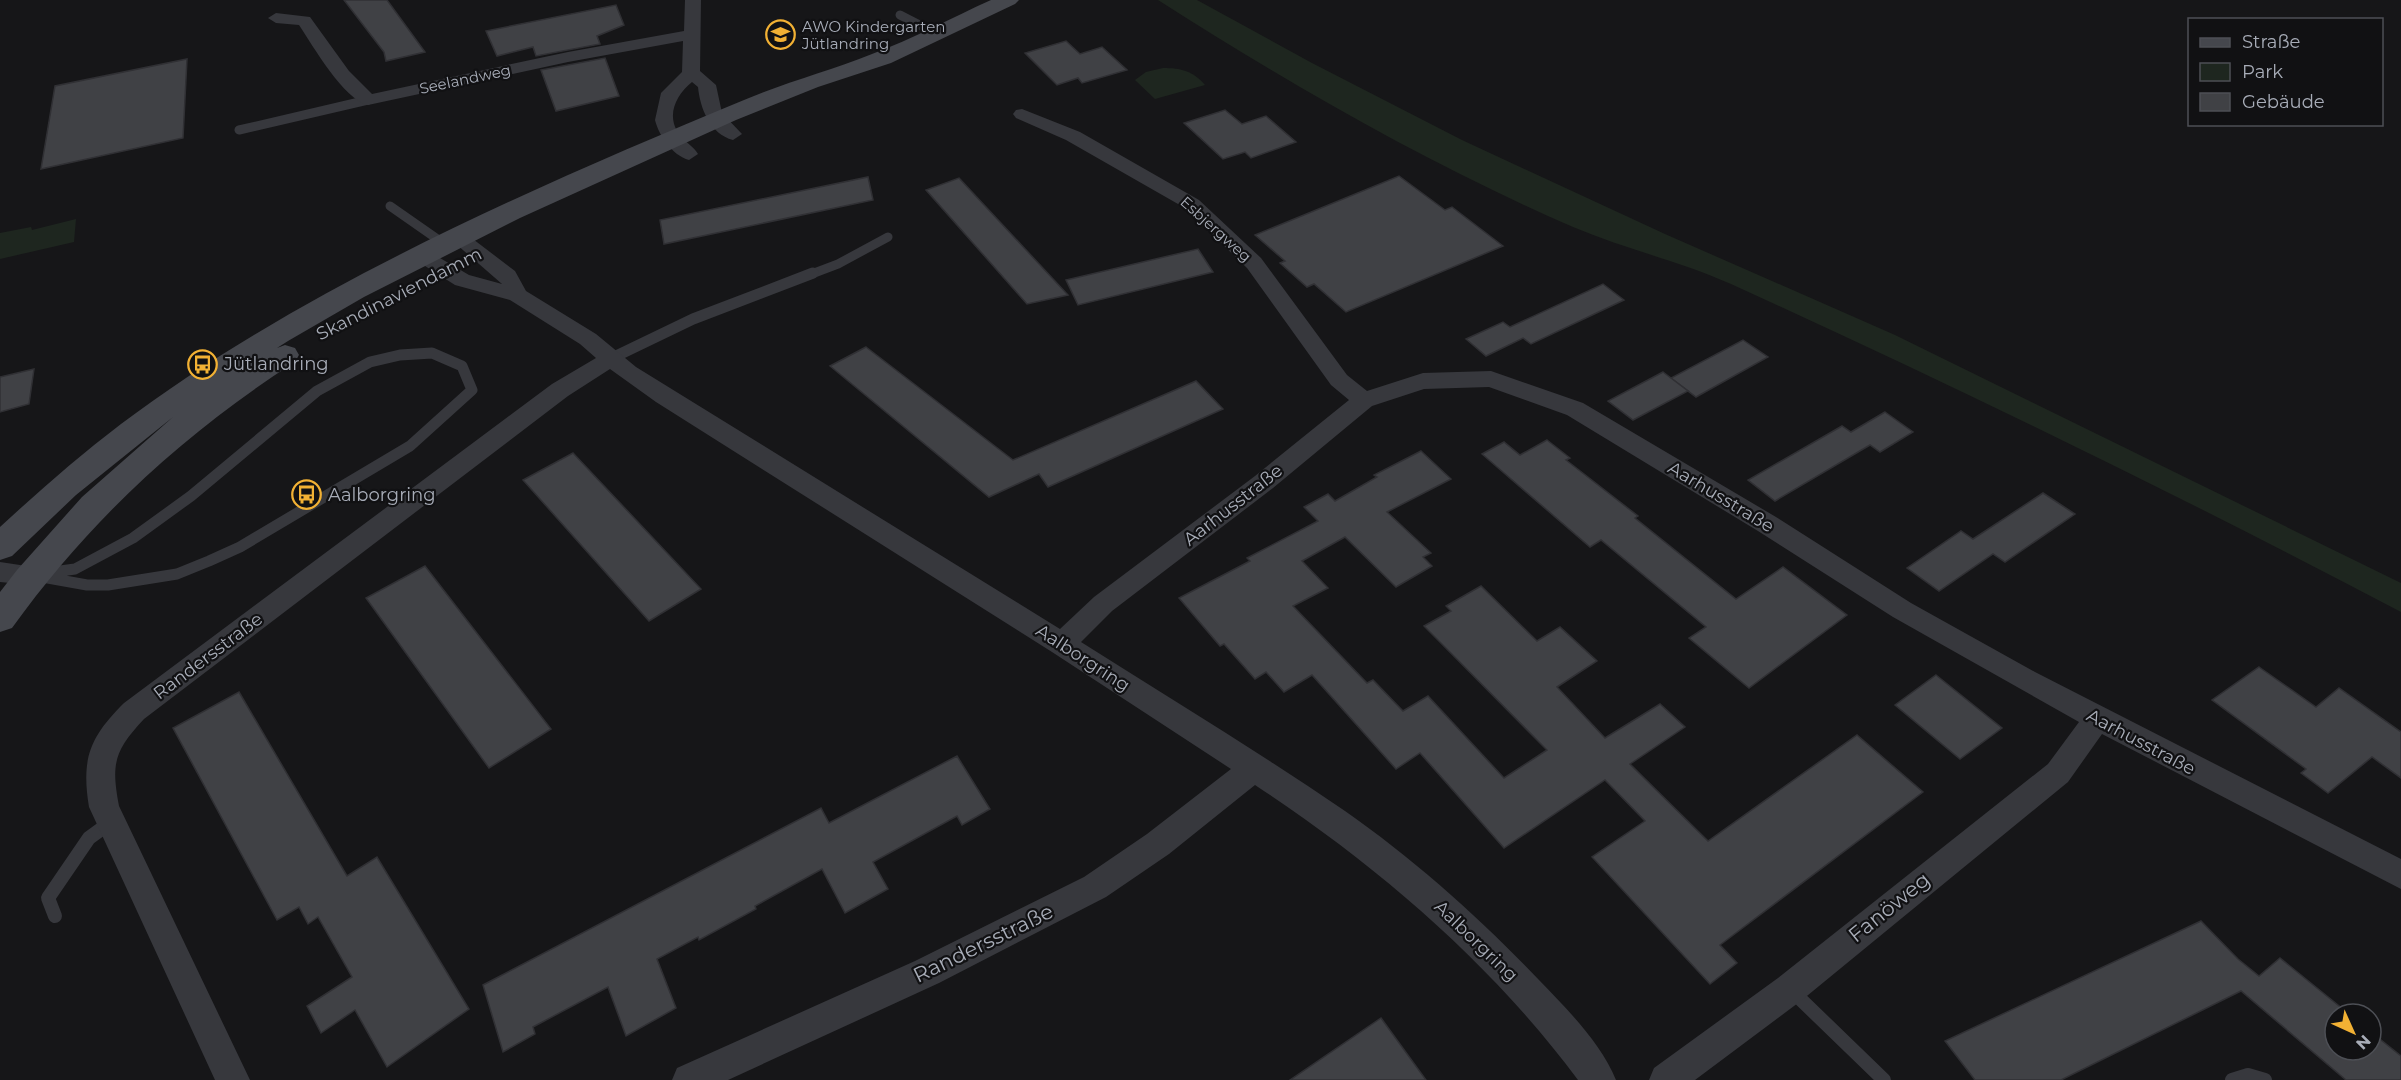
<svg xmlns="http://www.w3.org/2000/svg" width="2401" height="1080" font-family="Montserrat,sans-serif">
<rect width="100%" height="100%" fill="#161618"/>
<g fill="#1e261f">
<path d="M1158,0H1197L1312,63L1462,140L1665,234L1895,335L2401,583V612C2181,496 1957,387 1731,284C1679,261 1625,249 1573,227C1428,164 1291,85 1158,0Z"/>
<path d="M1163,68C1181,68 1193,71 1205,85L1155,99L1135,80L1146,72Z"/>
<path d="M76,219L74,242L0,259V233L31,227L32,230Z"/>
</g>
<g fill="#404145" stroke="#303034" stroke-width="1.5">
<path d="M344,0H387L425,52L386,61L384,52Z"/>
<path d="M616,5L624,25L597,36L600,44L536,56L533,47L497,56L486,31Z"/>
<path d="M1066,41L1080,54L1102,47L1127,70L1082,83L1078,78L1057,85L1025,53Z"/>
<path d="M605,58L619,96L556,111L541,70Z"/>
<path d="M187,59L183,138L41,169L55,86Z"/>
<path d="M1225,110L1242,124L1266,116L1296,142L1251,158L1245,152L1223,159L1184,123Z"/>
<path d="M1399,176L1445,210L1452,207L1503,246L1346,312L1314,284L1307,287L1280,263L1285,261L1255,235Z"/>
<path d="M868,177L873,200L664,244L660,220Z"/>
<path d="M959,178L1068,295L1027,304L926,190Z"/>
<path d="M1198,249L1213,272L1078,305L1066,280Z"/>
<path d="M1603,284L1624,300L1531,344L1523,338L1486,356L1466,339L1503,322L1510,327Z"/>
<path d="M1743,340L1768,357L1696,397L1671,378Z"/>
<path d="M866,347L1013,460L1196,381L1223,409L1048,487L1039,474L989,497L830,366Z"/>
<path d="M34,369L29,404L0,412V377Z"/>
<path d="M1663,372L1688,391L1633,420L1608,401Z"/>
<path d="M1885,412L1913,432L1880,452L1870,445L1775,501L1748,480L1842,426L1851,432Z"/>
<path d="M1547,440L1570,458L1566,460L1638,516L1635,518L1736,599L1783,567L1847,615L1749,688L1689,638L1706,627L1601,540L1590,547L1482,454L1504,442L1520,455Z"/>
<path d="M1421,451L1451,479L1387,512L1431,553L1423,557L1432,566L1396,587L1345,537L1302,561L1328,588L1293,606L1367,683L1373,680L1403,711L1428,696L1504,778L1547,750L1424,626L1451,611L1446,606L1481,586L1537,641L1560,627L1597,661L1557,687L1605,738L1660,704L1685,727L1630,764L1708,841L1857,735L1923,792L1720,945L1737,963L1710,984L1592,857L1645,821L1605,780L1504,848L1420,753L1396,769L1312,675L1284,692L1266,672L1255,679L1224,644L1220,646L1179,598L1250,561L1247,558L1318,521L1304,507L1328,494L1335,501L1377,477L1374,475Z"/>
<path d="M573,453L701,589L649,621L523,480Z"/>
<path d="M2043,493L2075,514L2005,562L1993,554L1939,591L1907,568L1961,531L1973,539Z"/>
<path d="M425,566L551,729L489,768L366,598Z"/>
<path d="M2259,667L2316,707L2339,688L2401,732V778L2372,757L2328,793L2301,773L2306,769L2212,700Z"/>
<path d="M1936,675L2002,728L1960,759L1895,705Z"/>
<path d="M239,692L347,876L377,857L469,1009L387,1067L355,1010L321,1033L307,1006L352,977L318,917L308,924L299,907L277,920L173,728Z"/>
<path d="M957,756L990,809L962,825L957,816L873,862L888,889L845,913L822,869L755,906L756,909L699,940L698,937L657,959L676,1008L626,1036L608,987L533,1027L535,1034L503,1052L483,985L821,808L829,823Z"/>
<path d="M2201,921L2238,959L2259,976L2280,958L2349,1014H2335V1050H2371V1032L2401,1056V1080H2346L2241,991L2061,1080H1975L1945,1041Z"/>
<path d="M1381,1018L1426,1080H1290Z"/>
</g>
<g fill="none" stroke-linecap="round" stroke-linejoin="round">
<g stroke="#37383d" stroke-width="9">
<path d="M900,15L935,33"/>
<path d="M239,130L368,100"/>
<path d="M390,206L443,243"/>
<path d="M809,275L838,264L888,237"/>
</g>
<g stroke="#37383d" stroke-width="11">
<path d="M432,353L462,366L472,390L410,446L240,547L209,561L177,574L108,585H87L31,575L75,569L133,538L191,496L317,391L370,362L400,355Z"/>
<path d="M612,358L693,319L813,273"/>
</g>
<g stroke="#37383d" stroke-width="14">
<path d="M55,916L48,898L89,838L111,822"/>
<path d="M1791,990L1884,1080"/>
<path d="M2232,1080L2248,1075L2265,1080"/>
</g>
<g fill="#37383d" fill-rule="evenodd">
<path d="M685,0H701L700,71L716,85L722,113L742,134L733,140C710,134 700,108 698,87L692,82C675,96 665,117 681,137C687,143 694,147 698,154L689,160C672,155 659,136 655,120L661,93L682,72L683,41L568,62L368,105C344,100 313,46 299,25L276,23L268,18L276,13L310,17L349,71L372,94L568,52L684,31Z"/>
<path d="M1022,109L1080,132L1199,200L1261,258L1347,375L1367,391L1423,373L1491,371L1583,403L1776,517L1911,603L2035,672L2401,859V889L2102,734L2068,782L1802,1000L1695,1080H1649L1654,1068L1778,978L2048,764L2079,722L1893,617L1758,531L1567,415L1489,387L1424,389L1372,406L1273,488L1112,611L1081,642C1169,698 1259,752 1345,811C1414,859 1481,919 1539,980C1567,1009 1601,1043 1616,1080H1578C1490,962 1378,866 1255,785L1169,854L1106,897L939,983L728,1080H672L677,1068L915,961L1084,877L1147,834L1231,769L1052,652L656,402L610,369L568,396L144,719C114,751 111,764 119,806L250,1080H215L89,807C81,758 90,737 124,703L552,384L596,358L580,344L510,300L455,285L414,259L411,255L414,251H428L469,275L502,284L448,237L451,233H465L515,271L526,291L596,334L636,367L1060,629L1094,597L1255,476L1349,400L1331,385L1247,268L1185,208L1066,140L1016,118L1013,114L1016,110Z"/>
<path d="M0,562L40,568L44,575L40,582L31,585L0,582Z"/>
</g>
<path fill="#45474d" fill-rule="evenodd" d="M991,0H1019L1015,4L891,63L818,87L736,120L520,218L364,297L288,341L277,348L285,345L295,348L299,355L295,362C183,434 90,520 12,628L0,632V592L17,570L82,497L173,417L76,495L12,556L0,560V527C39,491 79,456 121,424C302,288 534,187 744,100C786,82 830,71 872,54C913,39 951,18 991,0Z"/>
</g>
<defs>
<symbol id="school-ring" viewBox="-11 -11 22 22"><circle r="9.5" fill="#111113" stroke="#f2b134" stroke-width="1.5"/><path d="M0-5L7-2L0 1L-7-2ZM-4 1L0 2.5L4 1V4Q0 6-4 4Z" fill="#f2b134"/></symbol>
<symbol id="bus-ring" viewBox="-11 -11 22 22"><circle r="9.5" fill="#111113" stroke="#f2b134" stroke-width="1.5"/><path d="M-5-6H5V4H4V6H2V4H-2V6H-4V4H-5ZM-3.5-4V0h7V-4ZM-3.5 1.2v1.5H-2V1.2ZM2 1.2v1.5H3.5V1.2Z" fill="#f2b134"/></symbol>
</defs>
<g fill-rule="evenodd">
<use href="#school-ring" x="764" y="18" width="33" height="33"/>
<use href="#bus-ring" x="186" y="348" width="33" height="33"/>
<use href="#bus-ring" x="290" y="478" width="33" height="33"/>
</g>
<g text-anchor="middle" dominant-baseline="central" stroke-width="4.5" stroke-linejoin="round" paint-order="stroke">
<g font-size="15" fill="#a8adb8" stroke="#111113" text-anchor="start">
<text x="802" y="26">AWO Kindergarten<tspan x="802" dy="17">Jütlandring</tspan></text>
</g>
<g font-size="15" fill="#a8adb8" stroke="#111113">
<text transform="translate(465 79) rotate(-12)">Seelandweg</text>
<text transform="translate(1216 229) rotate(42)">Esbjergweg</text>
</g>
<g font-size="18" fill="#a8adb8" stroke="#111113">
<text transform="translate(399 294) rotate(-27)">Skandinaviendamm</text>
<text transform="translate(1721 497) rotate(31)">Aarhusstraße</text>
<text transform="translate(1233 505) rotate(-38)">Aarhusstraße</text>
<text transform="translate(208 656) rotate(-37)">Randersstraße</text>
<text transform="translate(1083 658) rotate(33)">Aalborgring</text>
<text transform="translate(2141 742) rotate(28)">Aarhusstraße</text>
<text transform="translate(1476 941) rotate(44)">Aalborgring</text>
</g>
<g font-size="18" fill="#a8adb8" stroke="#111113" text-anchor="start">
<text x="224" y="364">Jütlandring</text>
<text x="328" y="495">Aalborgring</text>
</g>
<g font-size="21" fill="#a8adb8" stroke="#111113">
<text transform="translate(1889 907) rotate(-39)">Fanöweg</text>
<text transform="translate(983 943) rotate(-26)">Randersstraße</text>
</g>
</g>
<rect x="2188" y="18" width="195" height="108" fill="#111113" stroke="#4d4f55" stroke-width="1.5"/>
<rect x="2200" y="38" width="30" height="9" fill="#45474d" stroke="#4d4f55" stroke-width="1.5"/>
<text x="2242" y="48" font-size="18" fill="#a8adb8">Straße</text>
<rect x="2200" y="63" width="30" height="18" fill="#1e261f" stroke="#4d4f55" stroke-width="1.5"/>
<text x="2242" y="78" font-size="18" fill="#a8adb8">Park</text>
<rect x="2200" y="93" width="30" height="18" fill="#404145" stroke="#4d4f55" stroke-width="1.5"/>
<text x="2242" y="108" font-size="18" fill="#a8adb8">Gebäude</text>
<g transform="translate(2353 1032) rotate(135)"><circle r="28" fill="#111113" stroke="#4d4f55" stroke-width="1.5"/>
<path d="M0-4.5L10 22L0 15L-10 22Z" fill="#f2b134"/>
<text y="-9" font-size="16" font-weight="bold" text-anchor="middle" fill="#a8adb8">N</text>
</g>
</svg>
